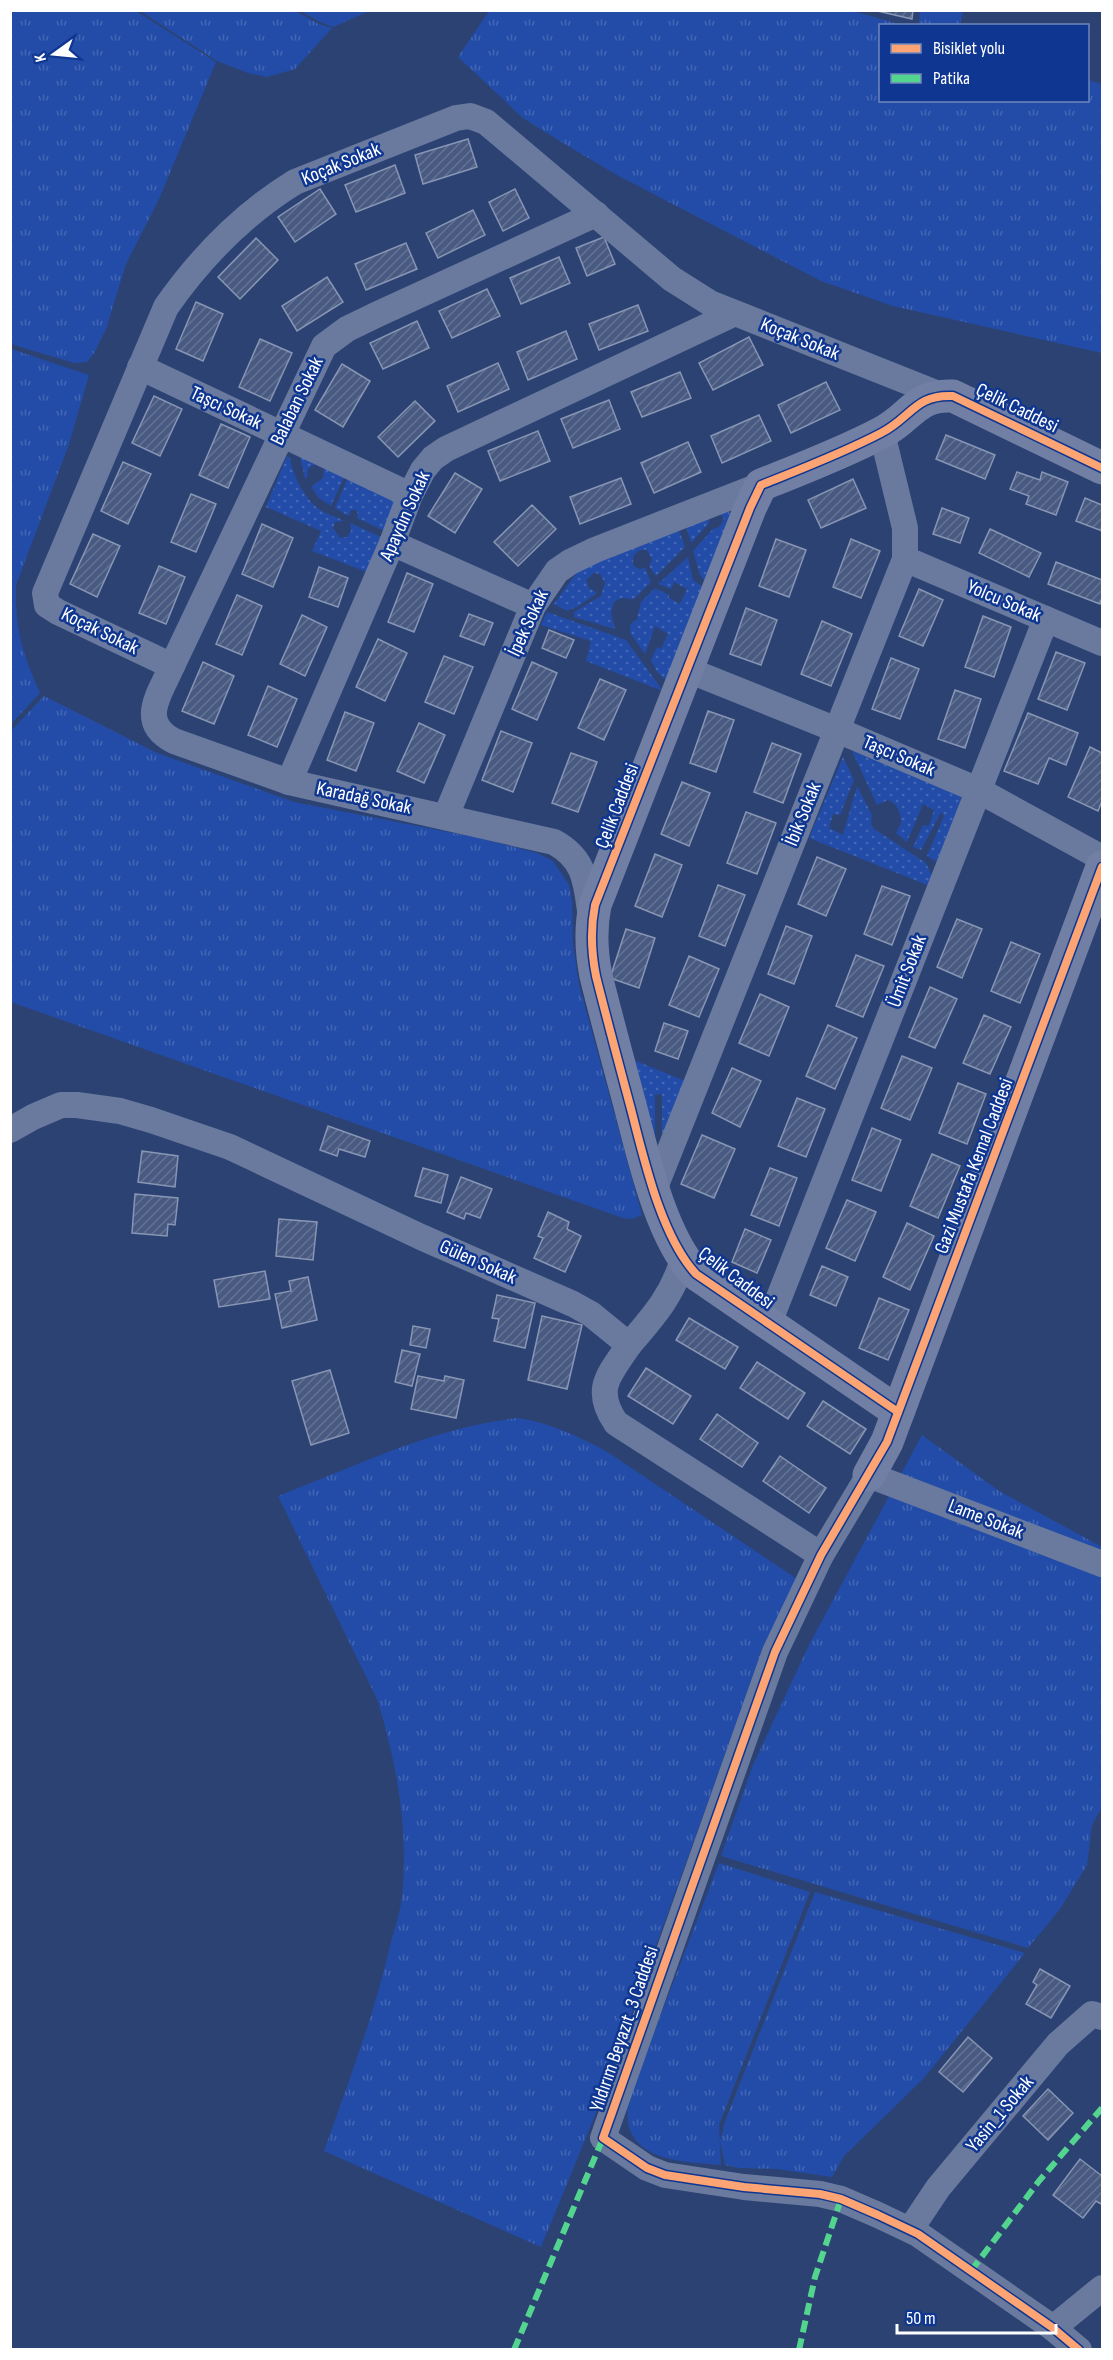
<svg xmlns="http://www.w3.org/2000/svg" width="1113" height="2360" font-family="'Sofia Sans Condensed',sans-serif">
<defs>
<pattern id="grass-tufts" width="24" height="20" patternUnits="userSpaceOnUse" patternTransform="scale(1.5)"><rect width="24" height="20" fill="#224ca8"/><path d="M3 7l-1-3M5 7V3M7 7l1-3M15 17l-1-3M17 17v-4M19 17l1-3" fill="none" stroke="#4367b5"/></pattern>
<pattern id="park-dots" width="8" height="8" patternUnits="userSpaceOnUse" patternTransform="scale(1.5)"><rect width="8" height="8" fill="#224ca8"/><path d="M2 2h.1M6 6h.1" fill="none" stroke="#4367b5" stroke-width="1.8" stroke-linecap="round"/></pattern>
<pattern id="building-hatch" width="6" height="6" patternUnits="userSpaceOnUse" patternTransform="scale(1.5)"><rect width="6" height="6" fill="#485a81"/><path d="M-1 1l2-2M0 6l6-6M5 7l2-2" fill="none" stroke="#637394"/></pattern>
</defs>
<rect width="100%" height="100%" fill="#2c4273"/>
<g fill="url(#grass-tufts)">
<path d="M10,11H136L216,62L159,199L126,264L106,329L94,353L87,362L74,363L11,344Z"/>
<path d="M140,11H295L319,24L332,28L295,69L267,77L248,73L217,61Z"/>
<path d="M300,11H369L333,27L320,22Z"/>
<path d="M853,11L902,25L880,26V100H1088V80L1102,84V353L893,306L821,281L617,175L563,143L523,118L458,57L489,11Z"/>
<path d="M920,11H963L960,25L919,24Z"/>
<path d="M11,349L89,375L69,444L16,585C15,630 22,652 40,693L11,724Z"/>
<path d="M44,696L157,753L294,802L479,838L537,853L553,861L569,885L572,901L573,944L579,985L642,1215L632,1219L623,1218L11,1002V731Z"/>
<path d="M518,1418C551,1423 580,1437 609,1453L800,1581L732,1735L594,2118L541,2247L324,2151C348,2083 374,2016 390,1946C394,1930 400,1914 402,1897C409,1831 397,1763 377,1699L278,1496C356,1466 434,1427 518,1418Z"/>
<path d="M922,1435L999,1491L1102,1547V1807L1092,1825L1087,1865L1060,1909L1028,1948L721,1856L753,1765L810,1643Z"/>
<path d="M719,1863L810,1892L719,2125L721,2165C692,2162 643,2163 630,2130C627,2122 628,2112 627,2103Z"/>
<path d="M815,1892L1025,1953L923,2079L844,2156L832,2177L777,2169L740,2168L725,2165L720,2142L724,2124Z"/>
</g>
<g fill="url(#park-dots)">
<path d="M299,452H302L393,497L396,505L385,531L357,518L358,514L356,510H351L349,516L335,508L349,475L346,473L331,506L319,498L311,487L323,478L324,469L319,465H313L308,469L307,478H305Z"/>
<path d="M287,456L290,458C293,476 305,501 322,511C329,515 337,517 344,521L335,522L333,528L340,538L347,537L351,531L350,523L381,537L367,572L312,551L321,531L266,507Z"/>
<path d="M727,510L731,515L705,581L700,575L693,551L713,529L719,527L724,520L721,514L709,518V523L691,543L685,522Z"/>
<path d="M677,525L685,547L656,576L649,566L652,559L647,550C637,548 630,556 634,566L639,569L645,568L651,582L634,599L621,598L614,602L611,613L615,629L574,617V612L601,596L605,583L600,574L594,573L586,580L589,588L597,593L579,606L567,611L554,604L578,571Z"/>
<path d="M688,557L693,580L703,587L666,680L657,672L651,660L657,647L661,649L668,634L655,626L645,654L630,633V625L637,619L641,602L655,588L669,595V598L680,604L687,589L674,582L671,589L658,584Z"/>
<path d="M547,612L626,640L663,691L586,661L591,641L541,625Z"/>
<path d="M852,751L957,791L961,798V806L938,862L927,856L944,816L941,812L921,850L913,847L923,825L929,826L934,810L923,804L907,842L896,833L901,824C901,813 898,804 888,800L877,805Z"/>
<path d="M843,757L854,780L840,815L833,814L829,828L843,835L857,786L872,815L871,824L874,829L926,863L933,878L930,886L809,838Z"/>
<path d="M631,1059L685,1081L662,1138V1094L655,1095V1140Z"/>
</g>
<g fill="url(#building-hatch)" stroke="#8896b4" stroke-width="1.5">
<path d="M873,10H913L912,19Z"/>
<path d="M468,139L477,167L423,184L415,155Z"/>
<path d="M395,165L405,193L356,212L345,185Z"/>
<path d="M320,189L336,214L295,242L278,217Z"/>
<path d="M515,189L529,218L503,231L489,202Z"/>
<path d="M473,210L485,235L438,258L426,233Z"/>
<path d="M604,237L615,264L587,276L576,248Z"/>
<path d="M256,238L278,260L240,299L218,277Z"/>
<path d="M406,243L417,269L366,290L355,264Z"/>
<path d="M559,257L570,283L521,304L510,278Z"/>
<path d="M327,277L343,302L297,331L282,306Z"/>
<path d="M487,289L500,316L452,338L439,311Z"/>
<path d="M196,302L223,314L203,361L176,349Z"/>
<path d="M638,305L648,331L599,350L589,324Z"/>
<path d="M417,321L429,348L383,369L370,343Z"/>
<path d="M566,331L577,359L528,380L517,352Z"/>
<path d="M749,337L763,365L713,390L699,363Z"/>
<path d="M260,339L292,353L270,401L239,387Z"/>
<path d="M498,363L509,389L458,412L447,386Z"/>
<path d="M342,364L370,381L343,427L315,410Z"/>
<path d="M680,372L691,398L642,417L631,392Z"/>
<path d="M826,382L840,410L791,433L778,405Z"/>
<path d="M154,396L182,409L160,456L132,443Z"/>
<path d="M609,400L620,429L573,448L561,419Z"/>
<path d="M415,401L435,421L398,457L378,437Z"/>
<path d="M759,415L771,441L722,463L711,436Z"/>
<path d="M221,424L250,437L228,488L199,475Z"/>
<path d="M538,431L550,461L500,481L488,451Z"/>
<path d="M946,435L995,455L985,479L936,459Z"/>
<path d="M688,442L701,472L654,493L641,463Z"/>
<path d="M123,462L151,474L128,524L101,511Z"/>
<path d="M1017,472L1040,480L1042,472L1068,482L1056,515L1026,504L1029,496L1010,489Z"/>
<path d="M455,473L482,489L455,533L428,516Z"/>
<path d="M621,478L631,504L580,524L570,497Z"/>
<path d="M853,479L866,508L821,528L808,500Z"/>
<path d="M191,494L216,504L196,552L171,542Z"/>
<path d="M1085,498L1102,505V531L1076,521Z"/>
<path d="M532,505L556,529L518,566L494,542Z"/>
<path d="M942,508L969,518L960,543L933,534Z"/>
<path d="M262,524L293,538L273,587L242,574Z"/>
<path d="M990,529L1041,553L1029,577L979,553Z"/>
<path d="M93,534L120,546L97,597L70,584Z"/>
<path d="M776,539L806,550L789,597L759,586Z"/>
<path d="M851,539L880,551L861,598L833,587Z"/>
<path d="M1056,562L1102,580V598L1100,604L1048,584Z"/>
<path d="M159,566L185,577L166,624L139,613Z"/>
<path d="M319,567L348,578L338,607L309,597Z"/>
<path d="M407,573L433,584L414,632L388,622Z"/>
<path d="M919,589L943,600L923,646L899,636Z"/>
<path d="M237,595L262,606L242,655L216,644Z"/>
<path d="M746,608L777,620L761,665L730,654Z"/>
<path d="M469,614L493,623L484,645L460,636Z"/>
<path d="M302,615L327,627L305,676L280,664Z"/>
<path d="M983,616L1011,627L994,677L965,667Z"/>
<path d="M822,621L852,634L831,686L801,674Z"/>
<path d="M549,630L574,640L566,658L542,648Z"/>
<path d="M378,639L407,653L385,701L356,687Z"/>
<path d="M1056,652L1085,663L1067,710L1038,699Z"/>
<path d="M444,656L473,667L454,714L425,702Z"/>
<path d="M891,658L919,669L900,719L872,709Z"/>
<path d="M203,662L234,676L214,724L182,711Z"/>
<path d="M532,662L557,673L537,720L512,709Z"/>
<path d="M600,679L626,690L604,740L578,728Z"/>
<path d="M268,686L297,699L277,747L248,735Z"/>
<path d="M955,690L981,699L965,748L938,739Z"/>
<path d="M708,711L734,720L716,772L690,763Z"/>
<path d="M345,712L374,723L356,771L327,760Z"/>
<path d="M1028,713L1078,733L1066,765L1049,758L1038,784L1004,771Z"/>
<path d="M419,723L445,735L424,783L397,771Z"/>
<path d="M501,731L532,743L513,792L482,780Z"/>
<path d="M772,743L801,754L783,803L754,792Z"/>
<path d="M1090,747L1102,753V801L1098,811L1068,797Z"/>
<path d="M571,753L597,762L578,812L552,803Z"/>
<path d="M682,782L710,793L689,846L661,834Z"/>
<path d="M746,812L776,823L757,874L727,863Z"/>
<path d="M655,854L682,865L662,917L635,906Z"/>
<path d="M817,857L846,869L826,916L798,904Z"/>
<path d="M718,885L745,895L725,946L699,936Z"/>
<path d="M882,886L910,896L892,945L864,934Z"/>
<path d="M957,919L982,929L962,978L937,967Z"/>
<path d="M786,926L812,936L794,984L768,974Z"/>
<path d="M626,929L655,938L639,988L610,978Z"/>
<path d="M1011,942L1040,954L1020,1003L991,991Z"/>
<path d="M856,955L884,966L863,1017L836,1006Z"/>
<path d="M689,956L719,969L699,1017L669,1005Z"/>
<path d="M930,987L957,999L935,1048L909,1037Z"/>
<path d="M760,994L789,1007L769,1056L739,1043Z"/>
<path d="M984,1015L1011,1027L990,1074L963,1063Z"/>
<path d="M664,1023L688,1031L678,1059L655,1051Z"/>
<path d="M828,1025L857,1038L835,1089L806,1076Z"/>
<path d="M902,1056L932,1068L910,1120L881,1108Z"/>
<path d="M732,1068L761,1081L740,1127L712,1113Z"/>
<path d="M958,1083L986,1094L967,1144L939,1133Z"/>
<path d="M797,1098L825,1109L806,1157L778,1146Z"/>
<path d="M328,1126L370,1141L365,1157L339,1149L337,1156L320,1150Z"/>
<path d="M872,1128L901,1140L881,1191L852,1180Z"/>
<path d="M702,1135L735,1149L714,1198L681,1184Z"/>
<path d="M142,1151L178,1156L175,1187L138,1182Z"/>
<path d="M932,1154L960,1166L938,1218L910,1206Z"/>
<path d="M423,1168L448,1175L441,1203L415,1196Z"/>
<path d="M770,1168L797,1178L779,1226L751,1215Z"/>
<path d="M461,1177L492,1189L480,1218L466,1213L464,1219L447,1212Z"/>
<path d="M135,1194L178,1198L175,1225L168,1224L167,1236L132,1233Z"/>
<path d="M847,1200L876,1212L855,1261L826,1248Z"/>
<path d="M548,1212L569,1222L567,1229L581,1236L565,1272L534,1258L543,1238L538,1236Z"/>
<path d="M279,1219L317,1222L313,1260L276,1256Z"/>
<path d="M907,1223L934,1236L910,1290L883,1277Z"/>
<path d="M745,1229L771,1240L757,1273L732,1262Z"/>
<path d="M822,1266L848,1277L836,1306L810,1295Z"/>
<path d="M265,1271L270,1299L219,1307L214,1280Z"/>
<path d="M308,1277L317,1320L282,1328L275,1294L291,1291L289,1281Z"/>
<path d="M497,1295L535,1303L525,1348L494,1341L499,1319L492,1318Z"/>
<path d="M879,1298L909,1310L888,1360L859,1348Z"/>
<path d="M542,1316L582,1325L567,1389L528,1380Z"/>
<path d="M689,1318L738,1347L725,1369L676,1340Z"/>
<path d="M413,1326L430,1329L426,1348L410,1345Z"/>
<path d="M402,1350L420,1354L412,1386L395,1382Z"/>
<path d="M757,1362L805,1393L788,1419L740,1388Z"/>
<path d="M646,1368L691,1396L673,1424L628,1396Z"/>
<path d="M330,1370L349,1433L311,1445L292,1381Z"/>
<path d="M418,1376L444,1381L445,1376L464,1380L456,1418L411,1409Z"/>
<path d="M823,1401L866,1429L850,1454L807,1426Z"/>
<path d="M717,1414L758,1443L742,1467L700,1439Z"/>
<path d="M780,1456L826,1488L809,1513L763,1481Z"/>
<path d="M1040,1969L1070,1986L1051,2018L1026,2004L1037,1985L1033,1982Z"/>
<path d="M968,2037L992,2058L963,2092L939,2072Z"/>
<path d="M1048,2089L1073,2113L1048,2140L1023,2116Z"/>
<path d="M1080,2159L1102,2176V2202L1101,2204L1096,2201L1083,2218L1053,2195Z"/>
</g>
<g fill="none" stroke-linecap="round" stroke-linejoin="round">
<g stroke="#697a9e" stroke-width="26">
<path d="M140,367L410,495"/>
<path d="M392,543L533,606"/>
<path d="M905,559L1102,643"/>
<path d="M172,666L58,612L47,605L45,593L166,307C201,257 243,214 295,182L456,118L470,116L486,122L672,279L710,303L941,395"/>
<path d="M688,670L837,730L978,790L1102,858"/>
<path d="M289,782L392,543L410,495L423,470L433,458L446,449L733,314"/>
<path d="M446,816L533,606L557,571L570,562L595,550L761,485"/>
<path d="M591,918C586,885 587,860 554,842L289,782L174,741C137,722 160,694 172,666L324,346L347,329L378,314L596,214"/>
<path d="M10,1130L33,1117L61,1105H77L120,1111L151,1120L230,1147L421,1237L573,1304L591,1314L629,1345C609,1375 593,1389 616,1423L821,1555"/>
<path d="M654,1190L905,559V528L882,433"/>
<path d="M769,1323L1046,619"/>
<path d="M629,1345C653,1317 673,1295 683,1259"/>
<path d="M910,2230L938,2188L1058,2044L1092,2014L1102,2017"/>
<path d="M1053,2328L1102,2288"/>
<path d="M1079,2350L1053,2328L918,2234L878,2215L841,2199L820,2194L744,2187L665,2175L647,2168L603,2138L775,1652L821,1555L869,1475L1102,1564"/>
</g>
<g stroke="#707fa3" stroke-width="33">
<path d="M898,1412L696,1274C661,1236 644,1159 631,1109C619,1064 607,1020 596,976C591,951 590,930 595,905L750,508L761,485C801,469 843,453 881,433C911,418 915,394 953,396L1102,468"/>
<path d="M869,1475L887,1442L1102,867"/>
</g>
<g stroke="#53d58f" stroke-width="6" stroke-dasharray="12 6" stroke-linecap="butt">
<path d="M971,2271L1039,2181L1102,2108"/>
<path d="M514,2350L603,2138"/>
<path d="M799,2350L815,2277L841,2199"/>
</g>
<defs>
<g id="cycleway">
<path d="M898,1412L696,1274C661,1236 644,1159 631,1109C619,1064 607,1020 596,976C591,951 590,930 595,905L750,508L761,485C801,469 843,453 881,433C911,418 915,394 953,396L1102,468"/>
<path d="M1079,2350L1053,2328L918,2234L878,2215L841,2199L820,2194L744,2187L665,2175L647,2168L603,2138L775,1652L821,1555L887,1442L1102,867"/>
</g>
</defs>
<use href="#cycleway" stroke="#0f3690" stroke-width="11"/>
<use href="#cycleway" stroke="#fda474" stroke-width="8"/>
</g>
<g text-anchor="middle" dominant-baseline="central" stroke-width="5" stroke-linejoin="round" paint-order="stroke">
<g font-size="20" fill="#fff" stroke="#0f3690">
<text transform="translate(341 164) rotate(-22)">Koçak Sokak</text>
<text transform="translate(800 339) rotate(22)">Koçak Sokak</text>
<text transform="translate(297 401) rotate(-64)">Balaban Sokak</text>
<text transform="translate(226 408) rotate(25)">Taşcı Sokak</text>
<text transform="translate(1017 408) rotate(26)">Çelik Caddesi</text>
<text transform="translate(405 516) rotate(-66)">Apaydın Sokak</text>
<text transform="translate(1004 601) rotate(23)">Yolcu Sokak</text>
<text transform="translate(528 623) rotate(-65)">İpek Sokak</text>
<text transform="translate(100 631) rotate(26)">Koçak Sokak</text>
<text transform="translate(899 756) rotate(23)">Taşcı Sokak</text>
<text transform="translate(364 798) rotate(12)">Karadağ Sokak</text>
<text transform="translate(617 806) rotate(-69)">Çelik Caddesi</text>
<text transform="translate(803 814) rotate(-68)">İbik Sokak</text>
<text transform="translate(907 971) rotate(-69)">Ümit Sokak</text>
<text transform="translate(974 1166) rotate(-69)">Gazi Mustafa Kemal Caddesi</text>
<text transform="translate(478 1262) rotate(24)">Gülen Sokak</text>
<text transform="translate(736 1278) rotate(37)">Çelik Caddesi</text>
<text transform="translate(986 1519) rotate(21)">Lame Sokak</text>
<text transform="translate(624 2029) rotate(-71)">Yıldırım Beyazıt_3 Caddesi</text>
<text transform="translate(1000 2114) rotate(-50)">Yasin_1 Sokak</text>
</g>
</g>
<rect width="1113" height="2360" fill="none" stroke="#ffffff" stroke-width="24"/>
<rect x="879" y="24" width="210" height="78" fill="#0f3690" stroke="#6f86bc" stroke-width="1.5"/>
<rect x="891" y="44" width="30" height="9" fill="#fda474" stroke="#6f86bc" stroke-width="1.5"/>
<text x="933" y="54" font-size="18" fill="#ffffff">Bisiklet yolu</text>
<rect x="891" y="74" width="30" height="9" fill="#53d58f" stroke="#6f86bc" stroke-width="1.5"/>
<text x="933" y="84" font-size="18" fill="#ffffff">Patika</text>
<g transform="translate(54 54) rotate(255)" stroke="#0f3690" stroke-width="4.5" paint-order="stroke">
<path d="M0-4.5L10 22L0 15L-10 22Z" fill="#ffffff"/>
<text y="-9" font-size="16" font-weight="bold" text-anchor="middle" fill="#ffffff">K</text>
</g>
<path d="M897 2324v9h159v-9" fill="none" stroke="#ffffff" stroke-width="3"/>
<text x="906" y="2324" font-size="18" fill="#ffffff" stroke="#0f3690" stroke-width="4.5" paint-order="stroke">50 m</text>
</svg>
